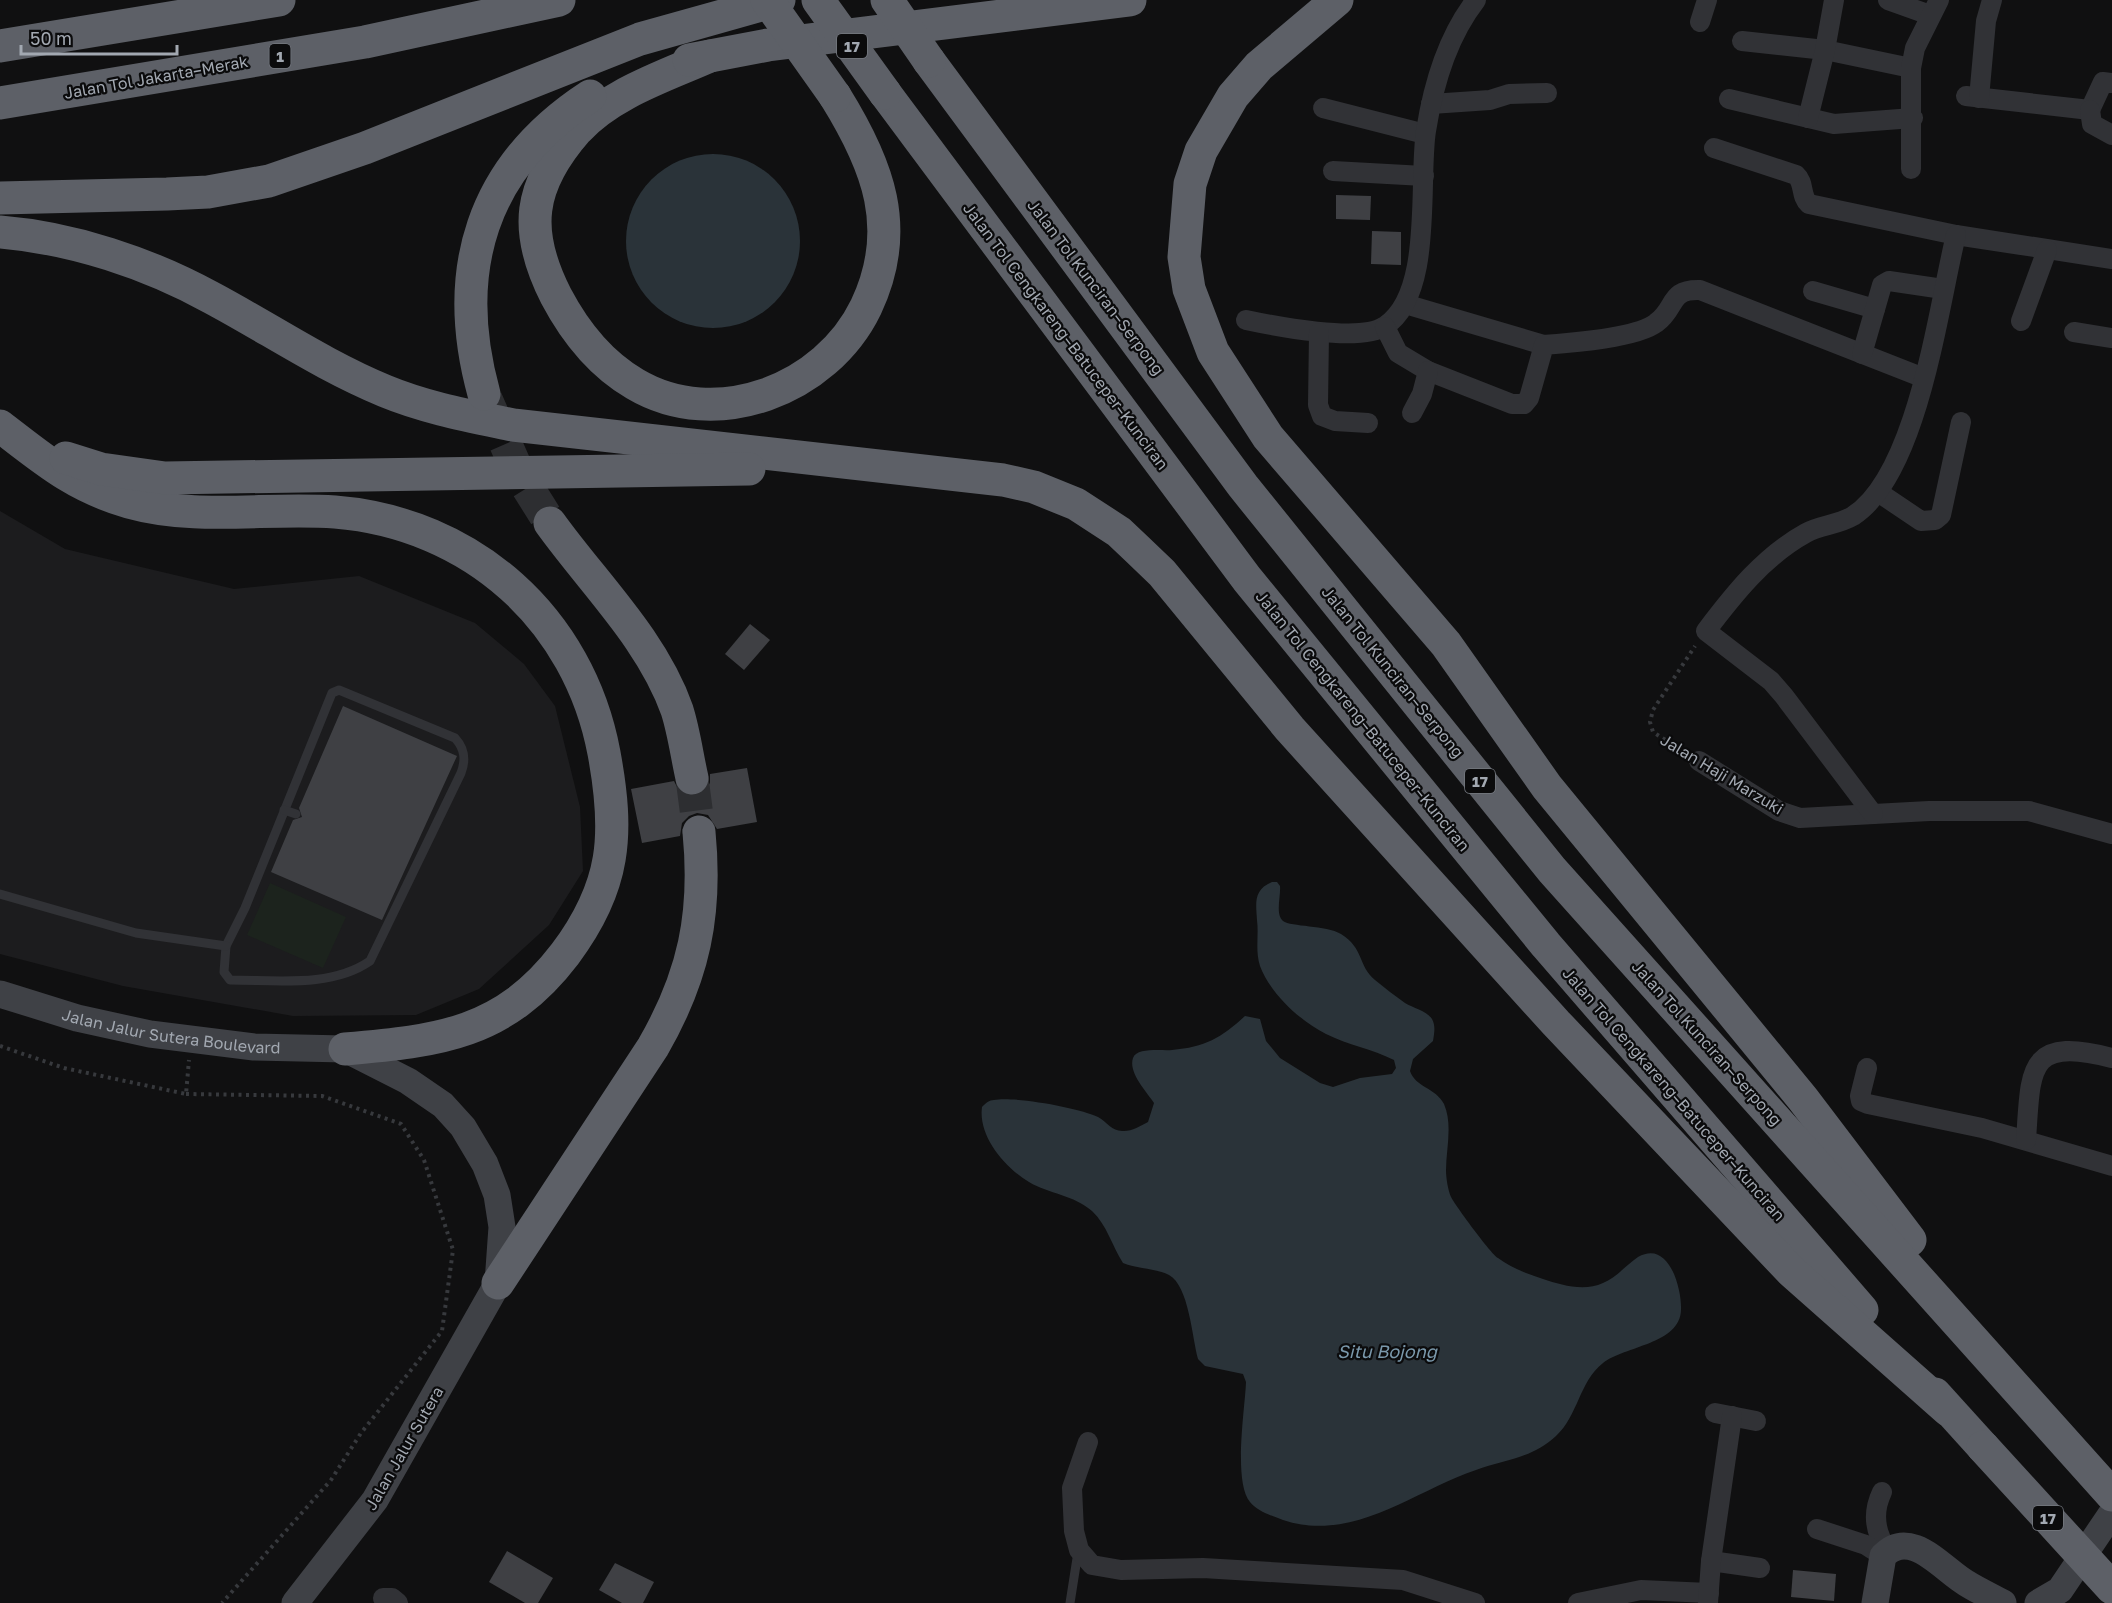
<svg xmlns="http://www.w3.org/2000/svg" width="2112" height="1603" font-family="'Golos Text',sans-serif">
<rect width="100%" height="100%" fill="#101011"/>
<path fill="#1c1c1e" d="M0,511L65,549L234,589L359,576L475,623L524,664L555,706L580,807L583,871L549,925L479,989L416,1015L293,1016L123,986L0,954Z"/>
<path fill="#1c231d" d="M270,883L346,917L323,968L247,935Z"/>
<g fill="#2a3339">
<circle cx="713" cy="241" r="87"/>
<path d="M1272,882H1277L1280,886C1281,896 1275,914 1283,921C1291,927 1326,925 1341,934C1364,948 1358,966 1375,980C1385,988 1395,996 1405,1003C1413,1008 1427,1011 1432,1019C1436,1026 1434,1034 1433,1041L1413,1059L1410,1071C1415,1087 1436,1088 1444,1104C1453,1125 1446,1149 1446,1170C1446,1178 1448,1190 1451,1197C1455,1205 1491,1254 1498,1258C1511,1268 1528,1274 1543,1279C1561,1285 1584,1292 1603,1283C1616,1278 1626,1265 1638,1257C1669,1239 1682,1289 1681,1310C1680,1344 1625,1346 1603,1363C1579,1382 1578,1416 1556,1436C1533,1458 1504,1460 1476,1470C1412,1492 1353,1543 1283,1520C1272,1516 1257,1511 1250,1502C1233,1481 1245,1409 1246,1382L1243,1374L1205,1366L1198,1359C1192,1337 1189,1286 1169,1275C1155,1268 1138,1269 1123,1263C1112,1246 1107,1225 1092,1211C1074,1195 1049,1194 1029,1182C1004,1167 978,1136 982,1107C986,1103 989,1100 994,1100C1014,1096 1080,1108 1098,1117C1107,1122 1112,1131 1122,1131C1131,1132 1140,1126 1148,1122L1154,1103C1147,1092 1128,1073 1133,1058C1137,1047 1162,1051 1172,1050C1205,1047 1221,1038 1245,1016L1260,1019L1266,1041L1280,1058L1320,1083L1333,1087L1360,1078L1392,1074L1396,1068L1394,1060C1372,1049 1348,1045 1326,1034C1300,1021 1270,993 1260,966C1255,950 1259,936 1257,920C1256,903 1253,890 1272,882Z"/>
</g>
<g fill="#3f4044">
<path d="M1336,195L1371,196L1370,220L1336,219Z"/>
<path d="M1372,231L1401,232V265L1371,264Z"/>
<path d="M750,624L770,640L744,670L725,654Z"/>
<path d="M343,706L457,756L382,920L271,872L293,820L302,817L299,808Z"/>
<path d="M747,768L757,822L717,829L708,815L697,813L689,816L682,823L680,836L642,843L631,789L674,781L679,791L686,796H695L705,791L710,783V774Z"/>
<path d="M507,1551L553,1578L538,1603H525L489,1582Z"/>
<path d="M615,1563L654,1582L643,1603H622L599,1590Z"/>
<path d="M1793,1570L1836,1574L1834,1601L1791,1597Z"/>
</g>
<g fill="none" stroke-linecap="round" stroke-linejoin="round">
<g stroke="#2d2e31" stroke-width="33" stroke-dasharray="33 16" stroke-linecap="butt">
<path d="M486,399L518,472L550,523"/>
<path d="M692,778L699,832"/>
</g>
<g stroke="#37393d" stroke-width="4" stroke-dasharray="3 4.5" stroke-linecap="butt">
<path d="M1684,752L1653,732L1650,722L1653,710L1695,646"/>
<path d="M0,1046L64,1068L186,1094L189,1060"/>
<path d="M186,1094L322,1096L401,1124L424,1160L453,1250L442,1331L361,1433L331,1480L222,1603"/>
</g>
<g stroke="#313236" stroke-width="9">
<path d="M339,690L455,738C465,749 466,760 461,773L370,961C331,988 276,980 230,980L224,972L226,946L245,908L332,693Z"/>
<path d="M284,810L296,814"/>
<path d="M0,894L136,933L226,946"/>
<path d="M1070,1603L1078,1552"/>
</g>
<g stroke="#313236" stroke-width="20">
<path d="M1888,0L1930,15"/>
<path d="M1700,22L1707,0"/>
<path d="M1742,41L1825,50L1911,68"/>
<path d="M1966,96L2090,110L2103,82L2112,83"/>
<path d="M1979,98L1986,21L1992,0"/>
<path d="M1729,99L1834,124L1913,118"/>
<path d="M1431,104L1490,100L1509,94L1547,93"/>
<path d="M1323,108L1425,134"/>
<path d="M2090,110L2092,124L2112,135"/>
<path d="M1808,118L1825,50L1834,0"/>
<path d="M1714,148L1796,175C1805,183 1800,196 1809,204L1956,235L2112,259"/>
<path d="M1911,169V68L1915,48L1939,0"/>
<path d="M1333,171L1424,176"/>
<path d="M1813,291L1875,309"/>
<path d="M1405,304L1544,345"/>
<path d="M1246,320C1274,326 1361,343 1385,326C1434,294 1418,181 1426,131C1433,86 1448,36 1476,0"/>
<path d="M2021,321L2047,250"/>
<path d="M1385,327L1398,353L1428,371L1512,404H1524L1529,398L1544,345C1569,343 1637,338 1656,323C1677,308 1668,289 1700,290L1924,378"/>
<path d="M2074,332L2112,338"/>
<path d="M1319,333L1318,405L1322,416L1335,421L1368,423"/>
<path d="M1862,354L1882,285L1889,281L1943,289"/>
<path d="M1412,413L1422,394L1428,371"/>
<path d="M1878,492L1921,521L1935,520L1941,515L1961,422"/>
<path d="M1699,761L1779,811L1800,818L1929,811H2029L2112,834"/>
<path d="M1873,814L1784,696L1771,681L1706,631C1734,594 1764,556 1806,533C1820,525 1838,525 1853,516C1918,474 1938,308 1956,235"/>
<path d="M1867,1068L1860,1096L1861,1101L1868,1104L1982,1128L2112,1166"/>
<path d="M2026,1140C2031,1070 2026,1035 2112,1058"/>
<path d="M1715,1413L1756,1421"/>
<path d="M1088,1442L1072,1488L1074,1531L1079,1550L1092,1565L1121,1570L1203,1568L1403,1580L1475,1603"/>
<path d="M1882,1492C1872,1513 1875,1533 1888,1551"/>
<path d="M1817,1529L1866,1545L1883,1556"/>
<path d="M1711,1561L1760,1568"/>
<path d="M383,1598H392L398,1603"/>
<path d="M1578,1603L1641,1590L1709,1593"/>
<path d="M1708,1603L1711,1561L1732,1416"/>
</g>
<g stroke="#3f4146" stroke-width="27">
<path id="s1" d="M0,994L77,1018L150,1034L254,1047L345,1049L408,1081L443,1105L463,1127L485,1164L497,1195L502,1227L498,1283L375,1500L295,1603"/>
<path d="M1875,1603L1883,1556C1911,1527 1942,1569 1966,1583C1977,1590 1990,1596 2003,1603"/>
<path d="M2038,1603L2060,1590L2112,1513"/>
</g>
<g stroke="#5d6067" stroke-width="33">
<path d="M1337,0L1259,66L1233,96L1201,151L1190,184L1184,257L1189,289L1213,352L1268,437L1446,644L1547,787L1803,1099L1910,1240"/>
<path d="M0,46L279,0"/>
<path d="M710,56C665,76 611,93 577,130C528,186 523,231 556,296C575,332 599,363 635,384C716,432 826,390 866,307C903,229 878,165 835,96"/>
<path d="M689,60L768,45L1130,0"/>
<path d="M929,61L1243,486L1552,870L2112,1495"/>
<path d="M885,93L1247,579L1546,945L1862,1310"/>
<path d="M0,103L365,42L559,0"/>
<path d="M0,198L167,194L208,192L269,181L365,148L640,39L779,0"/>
<path d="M0,232C73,238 148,263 212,298C270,329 324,366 385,391C426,408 470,416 513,425L1003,480L1034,487L1076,504L1119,532L1138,550L1162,573L1290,729L1556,1023L1792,1272L1948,1410"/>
<path d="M484,394C450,271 481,167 590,96"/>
<path d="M0,426C43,459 75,487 129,502C197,521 266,507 335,512C472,523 579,619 604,753C619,834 616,886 565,954C504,1034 439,1041 345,1049"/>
<path d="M66,458L101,469L165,478L749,469"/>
<path d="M550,523C593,583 652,639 677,710C684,732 687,756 692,778"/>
<path d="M498,1283L653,1047C694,976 707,914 699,832"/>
<path d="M1935,1394L1983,1447"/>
</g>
<g stroke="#5d6067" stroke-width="33">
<path d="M767,0L835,96"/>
<path d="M818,0L885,93"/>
<path d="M887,0L929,61"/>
<path d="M1983,1447L2112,1588"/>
</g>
</g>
<g text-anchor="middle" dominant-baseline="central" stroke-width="4.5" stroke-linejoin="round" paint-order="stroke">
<g fill="#0b0b0c" stroke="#757980" stroke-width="1.5">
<rect x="837" y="34" width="30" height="24" rx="4.5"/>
<rect x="269.5" y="44" width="21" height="24" rx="4.5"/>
<rect x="1465" y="769" width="30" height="24" rx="4.5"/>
<rect x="2033" y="1506" width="30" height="24" rx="4.5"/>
</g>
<g font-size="15" font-weight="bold" fill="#a2a8b1">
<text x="852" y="46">17</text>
<text x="280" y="56">1</text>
<text x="1480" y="781">17</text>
<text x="2048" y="1518">17</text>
</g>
<g font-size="16" fill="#a2a8b1" stroke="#0b0b0c">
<text transform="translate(156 77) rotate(-10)">Jalan Tol Jakarta–Merak</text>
<text transform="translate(1096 287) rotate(53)">Jalan Tol Kunciran–Serpong</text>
<text transform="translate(1066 336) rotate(53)">Jalan Tol Cengkareng–Batuceper–Kunciran</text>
<text transform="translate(1393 672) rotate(51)">Jalan Tol Kunciran–Serpong</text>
<text transform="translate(1363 721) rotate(51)">Jalan Tol Cengkareng–Batuceper–Kunciran</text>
<text transform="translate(1722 774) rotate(31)">Jalan Haji Marzuki</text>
<text stroke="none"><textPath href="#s1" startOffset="176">Jalan Jalur Sutera Boulevard</textPath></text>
<text transform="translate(1707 1043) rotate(48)">Jalan Tol Kunciran–Serpong</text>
<text transform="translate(1674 1094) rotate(49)">Jalan Tol Cengkareng–Batuceper–Kunciran</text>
<text transform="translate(404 1448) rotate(-60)">Jalan Jalur Sutera</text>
</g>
<g font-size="18" font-style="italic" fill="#7a98ab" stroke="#0b0b0c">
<text x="1387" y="1351">Situ Bojong</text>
</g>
</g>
<path d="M21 45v9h156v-9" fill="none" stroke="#a2a8b1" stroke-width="3"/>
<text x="30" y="45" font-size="18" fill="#a2a8b1" stroke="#0b0b0c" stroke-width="4.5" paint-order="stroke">50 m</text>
</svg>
